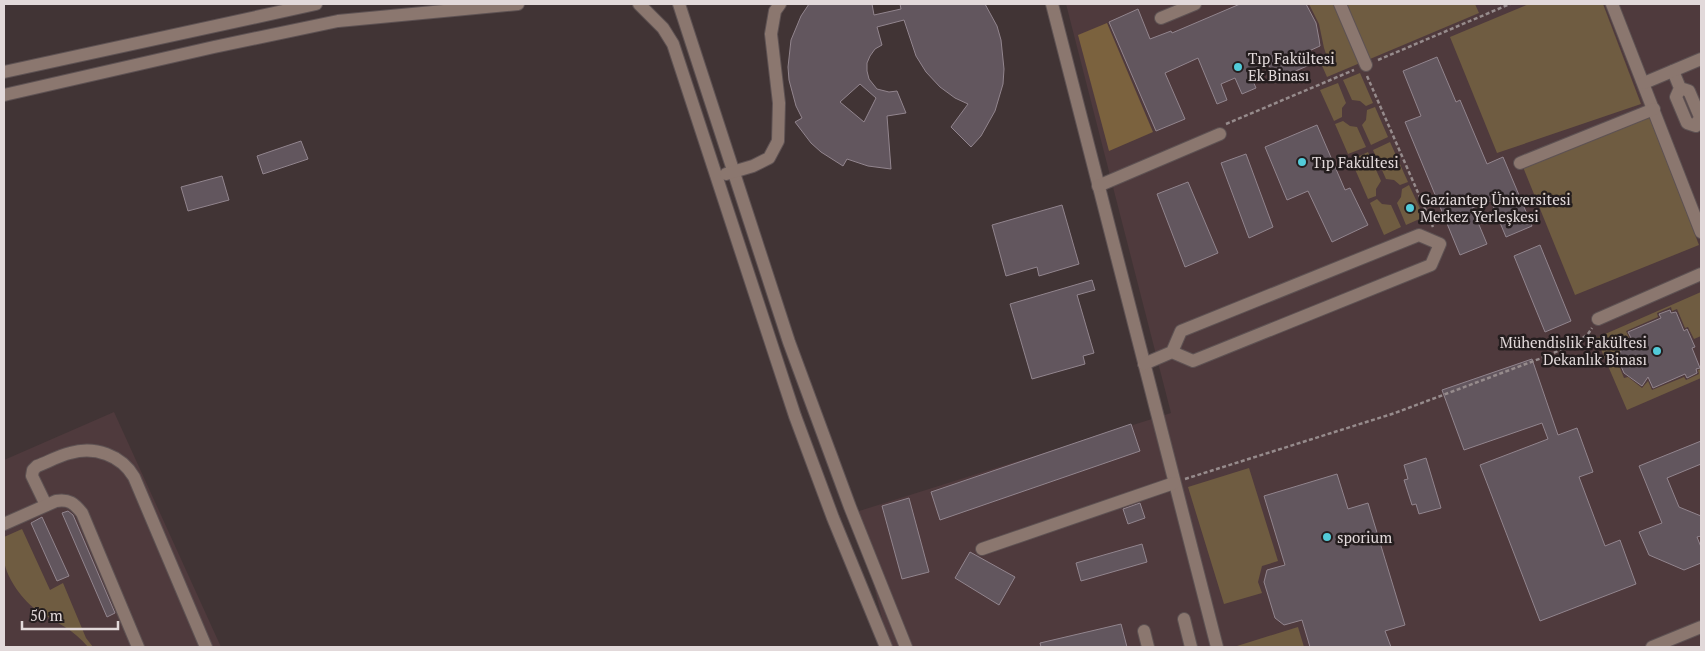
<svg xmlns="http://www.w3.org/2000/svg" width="1705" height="651" font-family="'PT Serif',serif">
<rect width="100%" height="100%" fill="#413435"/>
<g fill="#4f3a3d">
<path d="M1066,4H1701V647H889L856,512L1171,413Z"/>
<path d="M114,412L221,647H4V460Z"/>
</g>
<g fill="#6f5c41">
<path d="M1309,4H1334L1360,63L1327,77L1320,61L1327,57L1324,48L1319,24Z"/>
<path d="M1347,4H1475L1479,13L1370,59Z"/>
<path d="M1529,4H1603L1641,104L1497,153L1450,37Z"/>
<path d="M1360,73L1373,103L1366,106L1360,101L1352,100L1343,80Z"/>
<path d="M1338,83L1346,103L1342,108V117L1334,121L1320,90Z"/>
<path d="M1375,107L1388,137L1371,145L1362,125L1366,120L1367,110Z"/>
<path d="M1649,116L1699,245L1575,295L1523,167Z"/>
<path d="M1343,121L1350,126L1357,127L1366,147L1348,154L1335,124Z"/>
<path d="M1390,142L1408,182L1400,185L1394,180L1386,179L1373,150Z"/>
<path d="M1368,152L1381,181L1376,189V196L1368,199L1351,160Z"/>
<path d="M1409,185L1424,217L1406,225L1397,203L1401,197L1402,189Z"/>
<path d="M1377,199L1382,204L1391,205L1401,227L1384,235L1370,203Z"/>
<path d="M1701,292V336L1694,339L1688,327L1685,328L1677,309L1672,311L1671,307L1657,313L1658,317L1626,331L1630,340L1621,339L1620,357L1616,358L1624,378L1628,377L1642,388L1648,381L1652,390L1684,377L1686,380L1699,374L1698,370L1701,369V378L1627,410L1596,338Z"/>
<path d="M1249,468L1278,561L1262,566L1258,582L1262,593L1224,604L1188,487Z"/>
<path d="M22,529L50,590L63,583L86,638L93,647H88C73,629 57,623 38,611C23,601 7,579 4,561C2,554 4,545 4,537Z"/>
<path d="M1298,627L1304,647H1237V646Z"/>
</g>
<path fill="#7b623e" d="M1107,23L1153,132L1109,151L1078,35Z"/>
<g fill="#62565e" stroke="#92858e" fill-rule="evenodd">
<path d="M809,4H872L874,15L901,9L900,4H985L997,26L1001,40L1004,69L1003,84L995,111L981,136L971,147L951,127L968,104L955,98L940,87L926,72L916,56L904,20L877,27L882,45L875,49L870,56L867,63V71L869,79L877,89L889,92L897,91L906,113L887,116L891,169L868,166L847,159L843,166L821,152L811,143L795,122L802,118L796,106L789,80L788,67L791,40L801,16ZM860,84L876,98L864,122L840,102Z"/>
<path d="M1240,4H1306L1316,23L1319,39L1320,46L1309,51L1314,63L1275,80L1269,65L1250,74L1256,88L1242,94L1235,78L1221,84L1227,100L1217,104L1198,58L1165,73L1185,119L1156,131L1109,22L1138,9L1150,39L1171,31L1172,33Z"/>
<path d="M1437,57L1456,102L1460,100L1487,164L1503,157L1532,226L1506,237L1491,201L1472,208L1487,244L1460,255L1405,122L1421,116L1403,71Z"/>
<path d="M1317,125L1345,190L1350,188L1368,225L1332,242L1308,191L1287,200L1265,147Z"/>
<path d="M301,141L308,159L263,174L257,156Z"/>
<path d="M1246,154L1273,227L1249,238L1221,163Z"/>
<path d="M222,176L229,200L188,211L181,187Z"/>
<path d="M1188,182L1218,253L1185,267L1157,194Z"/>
<path d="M1062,205L1079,264L1039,276L1037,267L1006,276L992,225Z"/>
<path d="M1540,245L1571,321L1545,332L1514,256Z"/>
<path d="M1092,280L1095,290L1077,295L1094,353L1083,356L1085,364L1032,379L1010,304Z"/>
<path d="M1670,310L1671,313L1676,312L1684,331L1687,329L1695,347L1692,348L1700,368L1696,369L1697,373L1687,378L1685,374L1653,388L1648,377L1642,386L1624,373L1618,359L1620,358L1622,341L1633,342L1628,332L1661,318L1659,314Z"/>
<path d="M1532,359L1558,435L1577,428L1593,472L1579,477L1605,546L1620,540L1636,584L1540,621L1480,465L1548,439L1542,423L1464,450L1442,390Z"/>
<path d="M1131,424L1140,451L940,520L931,492Z"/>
<path d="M1701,441V464L1667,478L1679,507L1701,516V536L1697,537L1701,547V563L1684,570L1649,555L1639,532L1662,523L1639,466Z"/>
<path d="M1426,458L1441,508L1419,514L1416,504L1412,505L1404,480L1408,479L1404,465Z"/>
<path d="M1337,474L1348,509L1368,503L1405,625L1385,631L1391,647H1310L1302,620L1284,625L1275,618L1264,582L1267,570L1285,565L1264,496Z"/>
<path d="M909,498L929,572L902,579L882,506Z"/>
<path d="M1140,503L1145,518L1128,524L1123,509Z"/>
<path d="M68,511L73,515L115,613L107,617L62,513Z"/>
<path d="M42,517L69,576L57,581L31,523Z"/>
<path d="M1142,544L1147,562L1081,581L1076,563Z"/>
<path d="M970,552L1015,577L999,605L955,578Z"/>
<path d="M1121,624L1127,647H1041L1040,643Z"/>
</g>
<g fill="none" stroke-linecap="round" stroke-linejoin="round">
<defs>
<g id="minor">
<path d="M639,4L663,28L673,44L795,416L833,518L886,647"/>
<path d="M679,4L789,342L850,507L906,647"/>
<path d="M1052,4L1217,647"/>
<path d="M1340,4L1366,65"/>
<path d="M1612,4L1701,232"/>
<path d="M1161,18L1195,4"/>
<path d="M1673,71L1680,88L1689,91L1700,117L1696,126L1687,123L1676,97L1680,88"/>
<path d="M4,72L316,4"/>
<path d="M1644,83L1701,59"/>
<path d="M4,95L214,47L338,21L518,4"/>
<path d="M1520,163L1654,109"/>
<path d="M726,174L753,166L769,158L778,141L779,103L771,34L775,11L780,4"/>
<path d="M1098,186L1220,134"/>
<path d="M1598,319L1701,274"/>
<path d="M1144,364L1172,352L1181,331L1419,235L1440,244L1431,265L1193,361L1172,352"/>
<path d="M46,505L32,476L33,470L37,466C48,462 58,456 70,453C95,446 121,455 134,477L206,647"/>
<path d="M4,524L56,501C69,499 74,503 82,513L138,647"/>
<path d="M982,549L1174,483"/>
<path d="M1184,619L1191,647"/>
<path d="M1144,631L1148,647"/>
<path d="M1652,647L1701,627"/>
</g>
</defs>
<use href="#minor" stroke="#5e5253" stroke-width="14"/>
<g stroke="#968b8c" stroke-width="2.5" stroke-dasharray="4 2.5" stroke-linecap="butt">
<path d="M1378,60L1510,4"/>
<path d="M1367,76L1433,227"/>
<path d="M1226,124L1354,70"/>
<path d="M1185,479L1395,413L1547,356L1577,342L1588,334L1592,328"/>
</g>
<use href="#minor" stroke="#8b776f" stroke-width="12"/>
</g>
<g fill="#52cbd9" stroke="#241d1e" stroke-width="2">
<circle cx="1238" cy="67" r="5"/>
<circle cx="1302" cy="162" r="5"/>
<circle cx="1410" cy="208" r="5"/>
<circle cx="1657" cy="351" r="5"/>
<circle cx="1327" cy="537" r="5"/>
</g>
<g text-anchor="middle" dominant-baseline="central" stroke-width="5" stroke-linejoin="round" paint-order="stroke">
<g font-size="15" fill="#e2d9da" stroke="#241d1e" text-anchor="start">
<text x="1248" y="58">Tıp Fakültesi<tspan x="1248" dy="17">Ek Binası</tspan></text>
<text x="1312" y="162">Tıp Fakültesi</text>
<text x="1420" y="199">Gaziantep Üniversitesi<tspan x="1420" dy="17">Merkez Yerleşkesi</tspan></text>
<text x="1647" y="342" text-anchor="end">Mühendislik Fakültesi<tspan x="1647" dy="17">Dekanlık Binası</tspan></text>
<text x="1337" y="537">sporium</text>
</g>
</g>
<rect width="1705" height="651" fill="none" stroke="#e2d9da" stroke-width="10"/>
<path d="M22 621v8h96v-8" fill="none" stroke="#e2d9da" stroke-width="2.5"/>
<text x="30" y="621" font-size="15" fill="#e2d9da" stroke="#241d1e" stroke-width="4" paint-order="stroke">50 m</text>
</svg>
